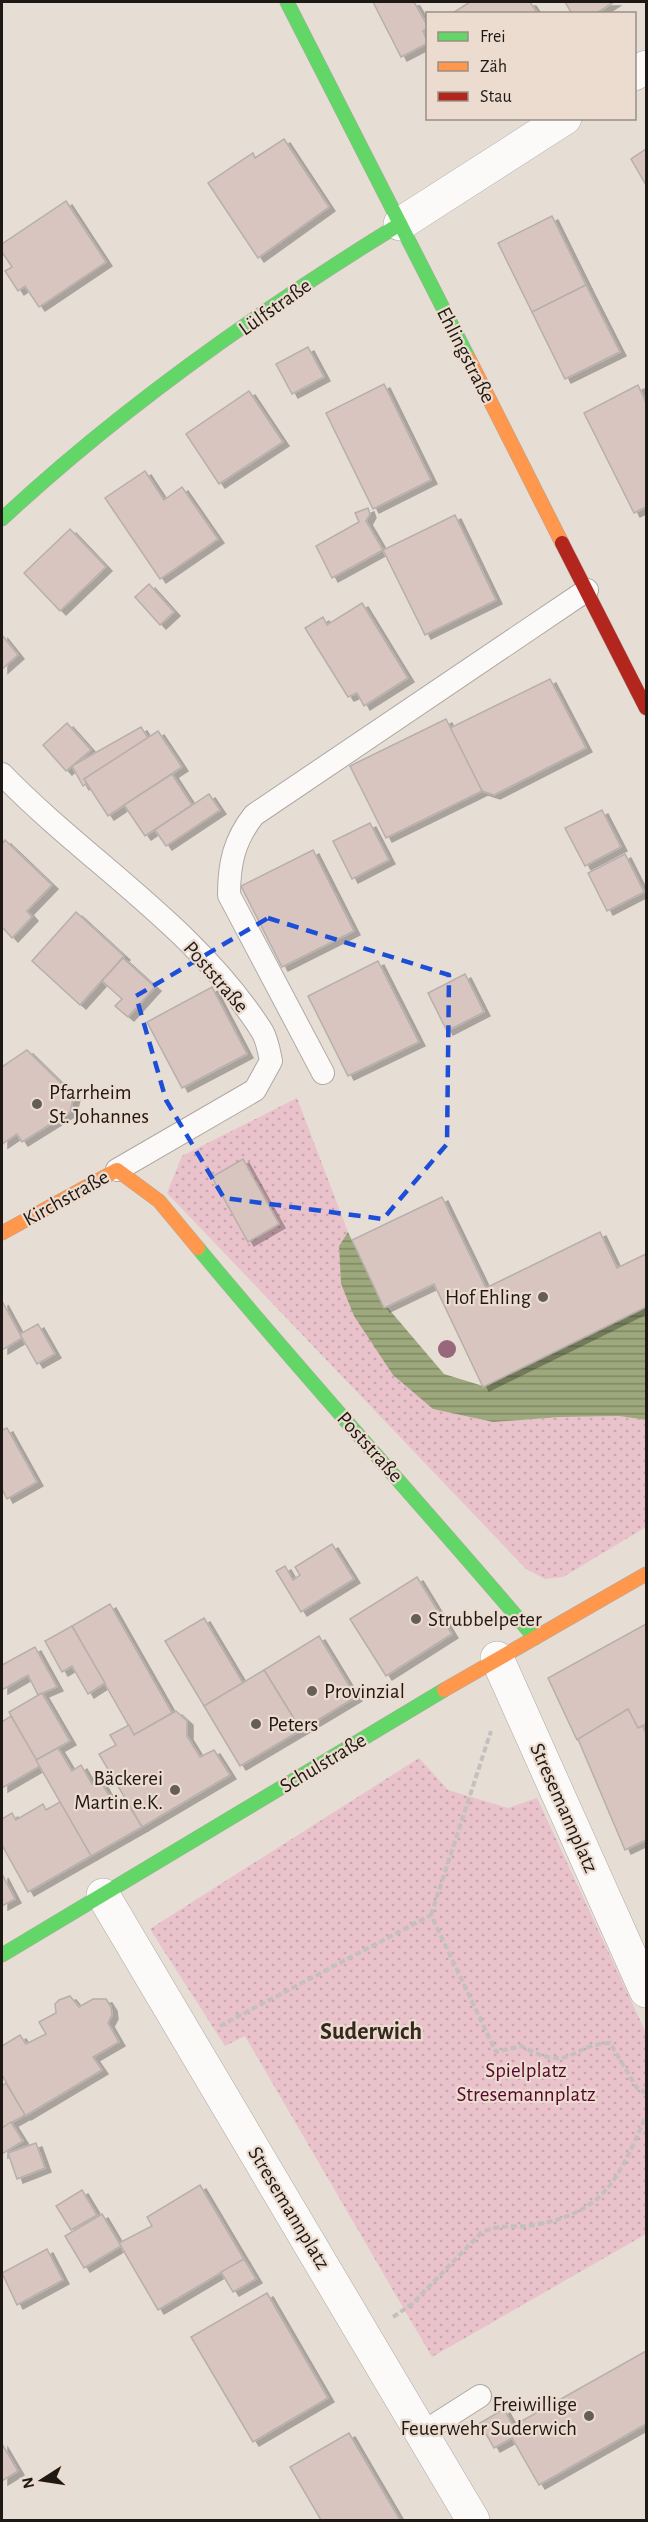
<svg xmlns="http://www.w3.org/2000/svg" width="648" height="2522" font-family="'Alegreya Sans',sans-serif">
<defs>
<pattern id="green-dots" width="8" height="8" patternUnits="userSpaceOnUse" patternTransform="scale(1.5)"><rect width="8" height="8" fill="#e9c2cb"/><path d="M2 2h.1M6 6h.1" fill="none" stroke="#c7a6ad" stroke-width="1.8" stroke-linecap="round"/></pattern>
<pattern id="water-rules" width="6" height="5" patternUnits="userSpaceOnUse" patternTransform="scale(1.5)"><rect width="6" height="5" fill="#9da87c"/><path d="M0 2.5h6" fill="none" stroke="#7f8864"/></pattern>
<filter id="shadow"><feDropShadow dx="6" dy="4" stdDeviation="0" flood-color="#0004"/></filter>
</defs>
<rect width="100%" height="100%" fill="#e6ddd5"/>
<g fill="url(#green-dots)">
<path d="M297,1098L348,1232L339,1246L341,1285L354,1316L433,1409L493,1422L560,1417L619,1416L646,1420V1527L563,1577L545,1579L526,1569L167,1193L182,1156Z"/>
<path d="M419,1758L448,1790L508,1808L537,1798L646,2033V2234L432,2357L245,2036L225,2046L150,1929Z"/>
</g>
<path fill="url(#water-rules)" d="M348,1232L384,1308L387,1307L444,1374L483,1386L646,1307V1420L619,1416L560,1417L493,1422L433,1409L393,1375L354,1316L341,1284L339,1246Z"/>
<g fill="#d8c5c0" stroke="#b7afab" stroke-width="1.5" filter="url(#shadow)">
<path d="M373,2H414L428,27L423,31L428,43L401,57Z"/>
<path d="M470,2H530L538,14H451Z"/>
<path d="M565,2H614L595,14H572Z"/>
<path d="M284,139L329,207L258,258L208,183L253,153L255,158Z"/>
<path d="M646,149V185L631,159Z"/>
<path d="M66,201L106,262L39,307L25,286L18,291L5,271L12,267L2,252V244Z"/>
<path d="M552,216L586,285L532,312L498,243Z"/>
<path d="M586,285L620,352L565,379L532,312Z"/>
<path d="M308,347L324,377L292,394L276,364Z"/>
<path d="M384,384L431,480L373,509L326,413Z"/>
<path d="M638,385L646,403V507L634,513L584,413Z"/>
<path d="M249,391L283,442L219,484L186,434Z"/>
<path d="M145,471L164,500L182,487L218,539L160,579L105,498Z"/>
<path d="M368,508L370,514L366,521L383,550L332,578L316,546L359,522L355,513Z"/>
<path d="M455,515L496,600L425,635L383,550Z"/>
<path d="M70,529L106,567L60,611L24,573Z"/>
<path d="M149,584L174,612L160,625L135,597Z"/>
<path d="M362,603L408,678L364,706L357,693L348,697L305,628L323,617L327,625Z"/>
<path d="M2,635L18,655L2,669Z"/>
<path d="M550,679L586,748L494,795L482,791L450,728Z"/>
<path d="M446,719L482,791L386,838L350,766Z"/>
<path d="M67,723L91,750L66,771L43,745Z"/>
<path d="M141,727L148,738L84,779L87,783L83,786L72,766Z"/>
<path d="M158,731L182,767L108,816L84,779Z"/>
<path d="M172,774L192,805L145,836L124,805Z"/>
<path d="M209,794L220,810L166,846L155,830Z"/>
<path d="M602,810L621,847L585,866L565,828Z"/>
<path d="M370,823L389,860L352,879L333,841Z"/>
<path d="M5,840L52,885L27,911L32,917L12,938L2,927V844Z"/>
<path d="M313,850L354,931L282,967L241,886Z"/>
<path d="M625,854L644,892L607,911L588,873Z"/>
<path d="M76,912L124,956L80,1005L32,961Z"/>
<path d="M123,958L155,987L128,1017L115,1006L122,999L102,981Z"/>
<path d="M378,961L419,1042L348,1076L308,996Z"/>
<path d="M465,974L484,1012L447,1031L428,993Z"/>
<path d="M212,987L247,1054L182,1088L147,1022Z"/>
<path d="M27,1050L74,1096L70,1112L22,1142L17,1134L2,1144V1067Z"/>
<path d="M243,1159L279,1224L248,1242L212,1177Z"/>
<path d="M442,1197L486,1288L600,1232L617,1268L646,1254V1307L483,1387L434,1284L384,1308L352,1240Z"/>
<path d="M2,1301L22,1338L2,1350Z"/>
<path d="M38,1324L55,1354L37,1364L20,1334Z"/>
<path d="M7,1428L37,1482L7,1499L2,1489V1430Z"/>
<path d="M332,1544L354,1579L301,1612L276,1571L285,1566L293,1580L300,1575L295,1567Z"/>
<path d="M417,1577L452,1634L386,1676L350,1619Z"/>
<path d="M110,1604L172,1713L134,1735L72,1626Z"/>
<path d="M204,1618L243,1683L204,1706L165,1641Z"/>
<path d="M646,1624V1724L638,1728L628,1709L577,1740L548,1678Z"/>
<path d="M72,1626L105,1683L88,1694L72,1666L62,1672L45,1641Z"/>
<path d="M319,1636L356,1697L301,1730L264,1670Z"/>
<path d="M35,1647L57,1687L38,1695L28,1675L2,1690V1665Z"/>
<path d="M264,1670L301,1730L240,1766L204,1706Z"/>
<path d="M42,1693L70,1741L36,1760L9,1712Z"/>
<path d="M628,1709L638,1728L643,1726L646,1734V1840L625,1850L578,1739Z"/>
<path d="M176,1711L187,1721V1736L200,1757L214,1750L230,1775L142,1827L99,1754L116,1745L110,1735L129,1725L134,1735Z"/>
<path d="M11,1716L40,1766L2,1788V1722Z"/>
<path d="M58,1748L72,1771L81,1765L92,1784L100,1780L114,1805L125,1799L142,1827L91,1856L36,1760Z"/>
<path d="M60,1802L91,1856L28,1892L2,1845V1819L12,1813L16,1820L43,1804L46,1810Z"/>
<path d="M2,1874L15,1899L2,1906Z"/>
<path d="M70,1996L79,2007L93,1999H106L111,2007L112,2015L108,2023L119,2042L93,2057L102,2070L25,2116L2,2075V2046L20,2035L26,2044L46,2034L39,2022L56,2013L55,2004L59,2000Z"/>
<path d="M6,2083L25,2115L2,2128V2086Z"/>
<path d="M11,2122L23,2141L2,2154V2128Z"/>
<path d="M36,2143L45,2168L17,2179L8,2153Z"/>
<path d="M200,2185L244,2259L158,2310L119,2243L152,2226L147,2217Z"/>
<path d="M82,2190L97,2215L71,2230L56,2206Z"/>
<path d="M102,2214L121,2246L84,2268L65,2236Z"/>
<path d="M47,2249L63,2280L17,2305L2,2273Z"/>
<path d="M244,2259L256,2279L233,2292L221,2272Z"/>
<path d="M267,2293L328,2398L253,2442L191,2337Z"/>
<path d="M646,2351V2424L539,2485L512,2438L494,2448L480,2423L504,2409L513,2426Z"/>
<path d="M349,2433L400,2520H321L290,2467Z"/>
<path d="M2,2444L18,2471L2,2481Z"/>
</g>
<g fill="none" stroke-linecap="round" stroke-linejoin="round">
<defs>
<g id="lane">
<path d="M2,774C85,860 196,927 262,1031C267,1039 269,1051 271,1061L255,1090L117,1170"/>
<path d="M323,1073L229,895C229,864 234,840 254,815L587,590"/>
<path d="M422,2433L480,2396"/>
</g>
<g id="street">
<path d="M634,74L646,67"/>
<path d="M400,224L565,118"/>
<path d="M497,1658L646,1991"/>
<path d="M103,1895L473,2520"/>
</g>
<g id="fast">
<path d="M287,2L469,359"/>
<path d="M2,519C122,407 260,310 400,224"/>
<path d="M198,1248C308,1381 424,1507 535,1638"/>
<path d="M2,1955L444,1690"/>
</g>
<g id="slow">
<path d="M469,359L562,543"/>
<path d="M2,1233L117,1170L159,1201L198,1248"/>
<path d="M444,1690L646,1574"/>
</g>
<path id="jam" d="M562,543L646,708"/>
</defs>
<use href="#lane" stroke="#afa8a2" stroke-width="24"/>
<use href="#street" stroke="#afa8a2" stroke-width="34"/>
<use href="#fast" stroke="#afa8a2" stroke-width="15"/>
<use href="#slow" stroke="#afa8a2" stroke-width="15"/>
<use href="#jam" stroke="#afa8a2" stroke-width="15"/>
<g stroke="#c4c0be" stroke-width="4" stroke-dasharray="6 3" stroke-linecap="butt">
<path d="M431,1915L491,1731"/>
<path d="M220,2026L431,1915L496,2052L521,2046C574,2074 567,2045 610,2043L637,2088L646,2093"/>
<path d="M393,2317L412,2304L481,2233C502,2222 513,2229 534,2225C607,2212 618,2178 646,2116"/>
</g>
<use href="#lane" stroke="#fbfaf9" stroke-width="22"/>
<use href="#street" stroke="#fbfaf9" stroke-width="33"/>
<use href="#fast" stroke="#63d668" stroke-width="14"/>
<use href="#slow" stroke="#ff974d" stroke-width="14"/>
<use href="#jam" stroke="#b3261e" stroke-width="14"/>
</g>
<circle fill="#98677b" cx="447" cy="1349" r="9"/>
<path fill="none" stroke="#1d4ed8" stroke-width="4.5" stroke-dasharray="12 8" stroke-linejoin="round" d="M268,918L449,975L447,1144L383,1219L224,1198L166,1100L136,996Z"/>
<g fill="#655e58" stroke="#ecdccf" stroke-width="2">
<circle cx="37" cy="1104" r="6"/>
<circle cx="543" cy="1297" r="6"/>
<circle cx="416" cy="1619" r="6"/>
<circle cx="312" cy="1691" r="6"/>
<circle cx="256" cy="1724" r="6"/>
<circle cx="175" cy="1790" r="6"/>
<circle cx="589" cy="2416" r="6"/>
</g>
<g text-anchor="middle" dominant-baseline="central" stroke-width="4.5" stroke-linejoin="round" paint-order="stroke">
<g font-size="21" fill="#1f1915" stroke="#ecdccf">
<text transform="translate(275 307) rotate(-35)">Lülfstraße</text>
<text transform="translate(466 355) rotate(63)">Ehlingstraße</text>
<text transform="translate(216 977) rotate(49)">Poststraße</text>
<text transform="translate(66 1198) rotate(-29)">Kirchstraße</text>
<text transform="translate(370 1447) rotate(48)">Poststraße</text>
<text transform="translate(323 1763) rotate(-31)">Schulstraße</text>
<text transform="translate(564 1808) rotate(66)">Stresemannplatz</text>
<text transform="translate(289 2208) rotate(59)">Stresemannplatz</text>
</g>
<g font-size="21" fill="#1f1915" stroke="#ecdccf" text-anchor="start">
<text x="49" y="1092">Pfarrheim<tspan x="49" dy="24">St. Johannes</tspan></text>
<text x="531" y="1297" text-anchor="end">Hof Ehling</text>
<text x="428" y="1619">Strubbelpeter</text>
<text x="324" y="1691">Provinzial</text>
<text x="268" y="1724">Peters</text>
<text x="163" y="1778" text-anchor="end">Bäckerei<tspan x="163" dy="24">Martin e.K.</tspan></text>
<text x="577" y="2404" text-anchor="end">Freiwillige<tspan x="577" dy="24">Feuerwehr Suderwich</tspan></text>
</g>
<g font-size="21" fill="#580631" stroke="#ecdccf">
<text x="526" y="2070">Spielplatz<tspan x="526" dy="24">Stresemannplatz</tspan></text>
</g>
<g font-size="24" font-weight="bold" fill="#34281f" stroke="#ecdccf">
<text x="371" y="2032">Suderwich</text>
</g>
</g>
<rect width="648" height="2522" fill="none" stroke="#1f1915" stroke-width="6"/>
<rect x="426" y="12" width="210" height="108" fill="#ecdccf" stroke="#9a8e85" stroke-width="1.5"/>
<rect x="438" y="32" width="30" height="9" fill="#63d668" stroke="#9a8e85" stroke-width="1.5"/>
<text x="480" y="42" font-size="18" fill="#1f1915">Frei</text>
<rect x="438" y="62" width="30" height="9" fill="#ff974d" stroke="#9a8e85" stroke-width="1.5"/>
<text x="480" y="72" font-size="18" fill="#1f1915">Zäh</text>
<rect x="438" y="92" width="30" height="9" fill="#b3261e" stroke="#9a8e85" stroke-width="1.5"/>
<text x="480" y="102" font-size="18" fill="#1f1915">Stau</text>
<g transform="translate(42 2480) rotate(258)" stroke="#ecdccf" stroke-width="4.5" paint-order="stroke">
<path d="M0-4.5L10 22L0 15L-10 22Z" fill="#1f1915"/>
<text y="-9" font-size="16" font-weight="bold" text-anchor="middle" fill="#1f1915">N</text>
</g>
</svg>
